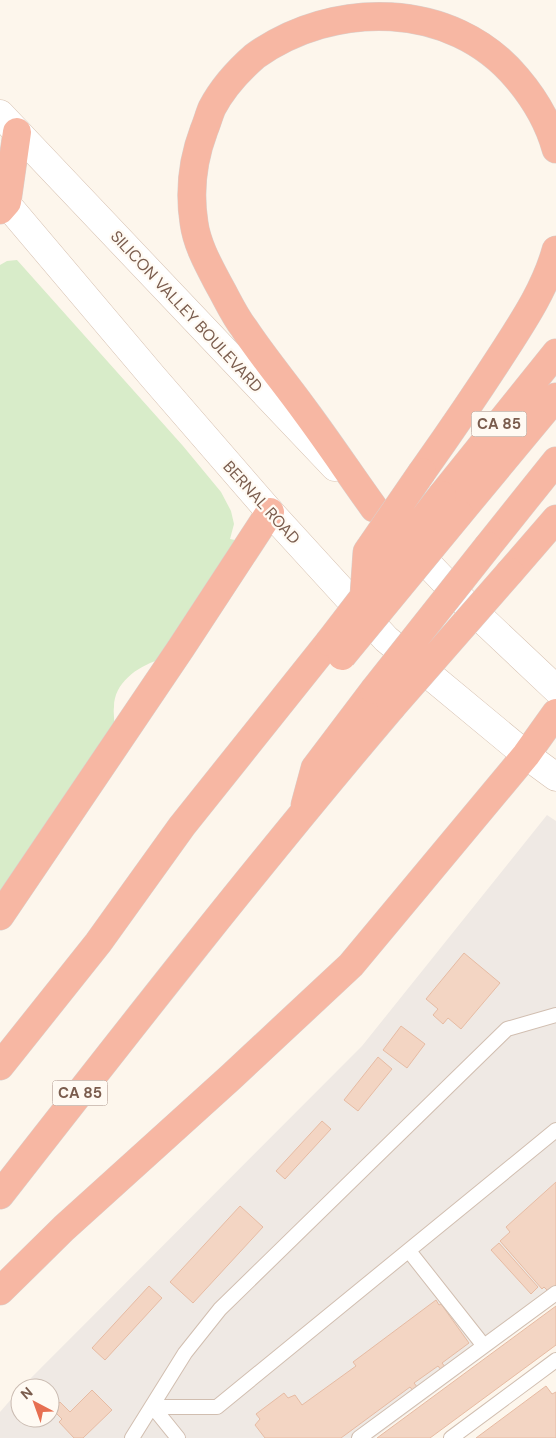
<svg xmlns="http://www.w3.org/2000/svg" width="556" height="1438" font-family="'DM Sans',sans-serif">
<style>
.industrial{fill:#efe9e4}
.green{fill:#d8ecc9}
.building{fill:#f3d5c3;stroke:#e6bba3}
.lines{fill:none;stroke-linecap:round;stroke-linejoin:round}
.lane-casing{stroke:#d1beb0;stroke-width:16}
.secondary-casing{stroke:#d6c0b0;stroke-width:29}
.highway-casing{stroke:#dad1cd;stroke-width:29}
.lane{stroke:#fff;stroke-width:14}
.secondary{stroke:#fff;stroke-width:28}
.highway{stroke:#f7b7a3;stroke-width:28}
.highway-bridge-casing{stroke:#dad1cd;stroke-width:29;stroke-linecap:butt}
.highway-bridge{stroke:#f7b7a3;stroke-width:28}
.labels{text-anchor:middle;stroke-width:4.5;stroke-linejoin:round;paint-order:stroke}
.shield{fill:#fffaf3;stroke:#a28b7f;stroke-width:1}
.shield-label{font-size:15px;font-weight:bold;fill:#7a5c4d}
.street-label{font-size:16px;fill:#7a5c4d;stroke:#fffaf3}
</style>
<rect width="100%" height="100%" fill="#fdf6ec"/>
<path class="industrial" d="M547 815 556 821V1303L374 1438H0V1412L20 1389V1418H50V1388H21L362 1046Z"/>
<path class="green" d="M17 260 183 446 221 492 231 511 234 524 230 539 235 540 158 660C137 667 114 683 114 707 113 714 115 720 114 727L0 896V265L7 261Z"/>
<path class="building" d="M464 953 500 983 461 1029 448 1018 443 1024 433 1015 438 1009 426 999Z
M401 1026 425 1044 407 1068 383 1050Z
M378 1057 392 1069 358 1111 344 1100Z
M322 1121 331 1129 285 1179 276 1171Z
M556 1182V1292L552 1295 544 1287 542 1289 500 1241 510 1232 506 1227Z
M240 1206 263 1227 193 1303 170 1282Z
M499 1243 538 1287 531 1294 491 1250Z
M149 1286 162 1298 105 1360 92 1348Z
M436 1300 439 1305 441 1304 469 1343 442 1363 446 1368 442 1371 438 1366 414 1383 418 1388 414 1392 410 1387 341 1438H265L255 1425 260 1419 256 1414 284 1393 288 1398 295 1395 302 1405 356 1366 353 1362Z
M556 1306V1345L430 1438H377Z
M546 1386 552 1394 556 1392V1438H476Z
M92 1390 112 1410 83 1438H74L59 1422 62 1419 52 1409 60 1402 70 1412Z"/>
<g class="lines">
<g class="lane-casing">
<path id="lane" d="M409 1251 484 1346
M153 1407H217L556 1130
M153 1407 178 1438
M132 1438 185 1353 220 1309 507 1029 556 1015
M359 1438 556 1293
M451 1438 556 1360"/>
</g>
<g class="secondary-casing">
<path id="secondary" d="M0 114 335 467
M0 196 153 377 270 512 386 639 526 755 556 777
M406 541 467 605 556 689"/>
</g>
<g class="highway-casing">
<path id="highway" d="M0 210 7 202 17 132
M422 472C451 431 479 390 506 348 526 317 546 286 556 250
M442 495 556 353
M374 508C351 476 329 443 306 412 286 384 263 357 244 328 234 315 227 299 219 285 209 266 197 245 194 223 189 191 193 159 204 130 207 123 209 115 212 108 222 89 239 70 255 56 333 0 452 0 517 78 534 98 549 124 556 149
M459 514 556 397
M488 546 556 461
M510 572 556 519
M305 805 315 768 374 690
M0 916 181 648 270 512
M0 1066 98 943 182 826 329 642
M0 1195C128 1031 256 867 391 708
M0 1291 64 1228 231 1077 351 965 526 755 556 713"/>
</g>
<use href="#lane" class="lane"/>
<use href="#secondary" class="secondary"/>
<use href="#highway" class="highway"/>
<g class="highway-bridge-casing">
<path id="highway-bridge" d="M364 596 367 552 422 472
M329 642 442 495
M342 656 459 514
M374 690 488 546
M391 708 510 572"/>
</g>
<use href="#highway-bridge" class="highway-bridge"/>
</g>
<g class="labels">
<g class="shield">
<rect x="471.5" y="411.5" width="55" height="25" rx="4"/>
<rect x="52.5" y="1080.5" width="55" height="25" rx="4"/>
</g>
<g class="shield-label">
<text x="499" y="429">CA 85</text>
<text x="80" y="1098">CA 85</text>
</g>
<g class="street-label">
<text transform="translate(187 311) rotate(47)" y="6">SILICON VALLEY BOULEVARD</text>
<text transform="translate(262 502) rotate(48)" y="6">BERNAL ROAD</text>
</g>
</g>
<g transform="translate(35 1403) rotate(319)"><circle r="24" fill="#fffaf3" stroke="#cabbb1"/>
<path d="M0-4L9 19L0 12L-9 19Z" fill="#e76f51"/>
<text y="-8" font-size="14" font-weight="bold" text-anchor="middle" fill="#7a5c4d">N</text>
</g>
</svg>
